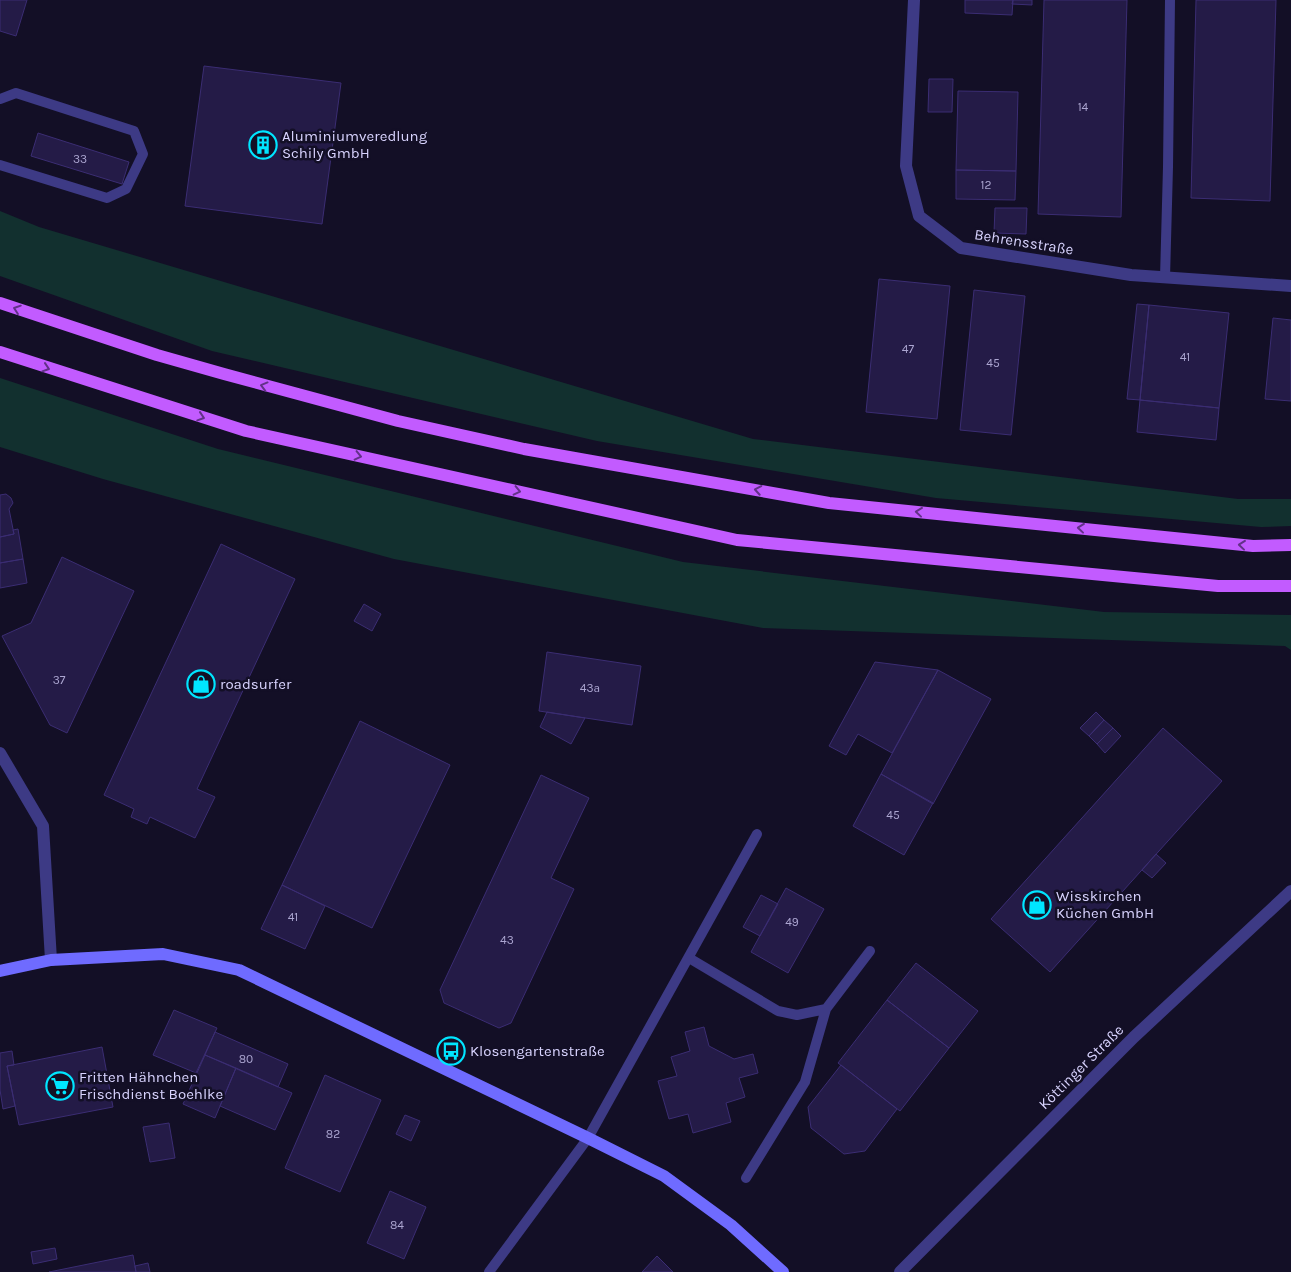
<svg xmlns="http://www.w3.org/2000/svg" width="1291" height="1272" font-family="Karla,sans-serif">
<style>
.green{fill:#12302f}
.building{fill:#241b47;stroke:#3b2d73}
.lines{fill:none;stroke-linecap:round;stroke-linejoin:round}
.service{stroke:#3d3a85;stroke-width:10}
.minor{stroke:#3d3a85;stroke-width:12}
.tertiary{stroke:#3d3a85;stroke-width:12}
.secondary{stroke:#6f6bff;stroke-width:12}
.primary{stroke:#c25bff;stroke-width:12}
.oneway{stroke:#623188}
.labels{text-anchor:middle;stroke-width:5;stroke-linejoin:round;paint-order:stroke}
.number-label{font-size:12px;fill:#aca6d1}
.poi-label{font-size:15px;fill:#d9d4ff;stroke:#130f26;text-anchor:start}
.street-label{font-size:15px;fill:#d9d4ff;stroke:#130f26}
</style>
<rect width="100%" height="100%" fill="#130f26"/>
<path class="green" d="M0 211 39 227 753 439 1238 499H1291V526L1261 527 936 498 597 441 212 351 0 276Z
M0 378 218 449 683 562 1104 612 1291 615V650L1285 646 763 628 394 559 103 479 0 447Z"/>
<path class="building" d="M0 0H27L16 36 0 31Z
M965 0H1013L1012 15 965 13Z
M1013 0H1032V5L1012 4Z
M1044 0H1127L1121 217 1038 214Z
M1196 0H1276L1270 201 1191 198Z
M204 66 341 83 322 224 185 206Z
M929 79H953L952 112H928Z
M958 91 1018 92 1016 171 956 170Z
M38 133 129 162 122 184 31 156Z
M956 170 1016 171 1015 200 956 199Z
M995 208H1027L1026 234 994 233Z
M879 279 950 286 937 419 866 412Z
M974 290 1025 296 1011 435 960 430Z
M1137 304 1149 305 1140 400 1127 399Z
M1149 305 1229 313 1219 408 1140 400Z
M1273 318 1291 320V401L1265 399Z
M1140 400 1219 408 1216 440 1137 432Z
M6 494 11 498 13 503 9 509 14 534 0 537V495Z
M18 529 23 559 0 563V537L14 534 13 530Z
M221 544 295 579 197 789 215 797 195 838 150 817 147 824 131 817 134 809 104 795Z
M62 557 134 591 67 733 50 725 2 636 31 623Z
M23 559 27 583 0 588V563Z
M364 604 381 614 372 631 354 621Z
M547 652 641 666 632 725 539 711Z
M875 662 938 670 892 753 858 734 846 755 829 746Z
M938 670 991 699 933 804 881 774Z
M547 712 585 718 571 744 540 727Z
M1096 712 1104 720 1089 736 1080 728Z
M1104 720 1113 728 1097 744 1089 736Z
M360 721 450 765 372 928 282 885Z
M1113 728 1121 736 1105 753 1097 744Z
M1163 728 1222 781 1050 972 991 919Z
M881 774 933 803 904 855 853 826Z
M541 775 589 798 551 878 574 889 511 1023 499 1028 444 1003 440 990Z
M1156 854 1166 863 1152 878 1142 870Z
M282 885 325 906 305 949 261 929Z
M786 888 824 909 788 973 751 952Z
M761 895 778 904 760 936 743 927Z
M916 963 978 1011 949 1048 887 1000Z
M887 1000 949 1048 900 1111 838 1063Z
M174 1010 217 1028 196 1073 153 1055Z
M704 1027 709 1046 734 1059 753 1054 758 1073 739 1078 745 1097 726 1103 731 1122 693 1133 688 1114 669 1119 658 1081 677 1076 671 1057 690 1051 685 1032Z
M215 1032 288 1064 278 1087 205 1055Z
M102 1047 113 1107 19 1125 7 1066Z
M12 1051 14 1065 7 1066 15 1106 3 1109 0 1090V1053Z
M205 1055 236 1068 215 1118 183 1104Z
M841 1065 897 1109 865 1151 844 1154 811 1128 808 1107Z
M236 1068 292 1093 275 1130 220 1106Z
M325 1075 381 1100 340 1192 285 1168Z
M405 1115 420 1121 411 1141 396 1134Z
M169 1123 175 1158 150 1162 143 1127Z
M390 1191 426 1207 404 1259 367 1243Z
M55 1248 57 1259 33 1264 31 1252Z
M133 1255 136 1272H49Z
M657 1256 673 1272H642Z
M148 1263 150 1272H136L135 1266Z"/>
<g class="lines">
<path class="service" d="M0 99 16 93 134 131 143 154 126 189 107 198 0 165
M1165 278 1168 167 1170 0
M689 958 778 1011 797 1015 826 1009 870 951
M746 1178 805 1082 826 1009
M489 1272 588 1138 757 834"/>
<path class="minor" d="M914 0 906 166 919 216 961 248 1131 275 1291 286
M0 753 43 826 51 960"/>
<path class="tertiary" d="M900 1272 1134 1037 1291 891"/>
<path class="secondary" d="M0 971 51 960 163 954 239 970 588 1138 664 1176 731 1225 783 1272"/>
<path class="primary" d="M0 303 157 355 224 374 398 421 524 449 829 503 1253 546 1291 545
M0 352 246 431 737 540 1218 586H1291"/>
</g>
<defs><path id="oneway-chevron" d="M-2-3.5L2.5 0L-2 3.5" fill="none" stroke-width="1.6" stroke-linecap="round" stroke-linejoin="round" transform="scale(1.25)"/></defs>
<g class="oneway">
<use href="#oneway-chevron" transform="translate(17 309) rotate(-161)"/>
<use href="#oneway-chevron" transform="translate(46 368) rotate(18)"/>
<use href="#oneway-chevron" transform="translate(264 386) rotate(-165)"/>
<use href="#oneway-chevron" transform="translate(201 417) rotate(18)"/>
<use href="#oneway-chevron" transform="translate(358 456) rotate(13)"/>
<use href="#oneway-chevron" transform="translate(758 490) rotate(-170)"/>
<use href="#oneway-chevron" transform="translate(517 491) rotate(13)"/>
<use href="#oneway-chevron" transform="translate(919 512) rotate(-174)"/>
<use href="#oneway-chevron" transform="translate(1081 528) rotate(-174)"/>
<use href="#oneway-chevron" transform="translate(1242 545) rotate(-174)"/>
</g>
<defs>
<g id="building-ring" transform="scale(1.4375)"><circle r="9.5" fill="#130f26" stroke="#00e5ff" stroke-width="1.5"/><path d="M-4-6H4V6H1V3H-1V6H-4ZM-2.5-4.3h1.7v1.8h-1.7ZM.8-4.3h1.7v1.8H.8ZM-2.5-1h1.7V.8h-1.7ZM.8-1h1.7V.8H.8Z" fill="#00e5ff"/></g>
<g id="shop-ring" transform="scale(1.4375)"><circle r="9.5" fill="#130f26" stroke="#00e5ff" stroke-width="1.5"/><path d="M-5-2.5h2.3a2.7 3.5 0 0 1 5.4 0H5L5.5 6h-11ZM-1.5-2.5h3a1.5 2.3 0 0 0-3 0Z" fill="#00e5ff"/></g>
<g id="bus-ring" transform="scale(1.4375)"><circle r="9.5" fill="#130f26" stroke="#00e5ff" stroke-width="1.5"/><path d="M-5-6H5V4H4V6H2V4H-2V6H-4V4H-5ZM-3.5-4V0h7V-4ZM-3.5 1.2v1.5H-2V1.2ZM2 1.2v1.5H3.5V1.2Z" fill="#00e5ff"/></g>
<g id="supermarket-ring" transform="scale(1.4375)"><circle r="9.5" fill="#130f26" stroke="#00e5ff" stroke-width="1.5"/><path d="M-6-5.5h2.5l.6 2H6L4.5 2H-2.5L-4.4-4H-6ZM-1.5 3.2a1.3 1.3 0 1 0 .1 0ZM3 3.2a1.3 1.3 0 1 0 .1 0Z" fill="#00e5ff"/></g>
</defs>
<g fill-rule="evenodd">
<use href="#building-ring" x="263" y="145"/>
<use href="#shop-ring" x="201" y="684"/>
<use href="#shop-ring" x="1037" y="905"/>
<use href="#bus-ring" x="451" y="1051"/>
<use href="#supermarket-ring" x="60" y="1086"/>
</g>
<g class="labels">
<g class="number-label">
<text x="1083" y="111">14</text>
<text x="80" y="163">33</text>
<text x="986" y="189">12</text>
<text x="908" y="353">47</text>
<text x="1185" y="361">41</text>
<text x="993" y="367">45</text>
<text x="59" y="684">37</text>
<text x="590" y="692">43a</text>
<text x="893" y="819">45</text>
<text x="293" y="921">41</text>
<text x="792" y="926">49</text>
<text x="507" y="944">43</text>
<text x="246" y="1063">80</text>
<text x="333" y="1138">82</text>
<text x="397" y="1229">84</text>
</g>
<g class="poi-label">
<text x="282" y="141">Aluminiumveredlung<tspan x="282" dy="17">Schily GmbH</tspan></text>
<text x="220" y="689">roadsurfer</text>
<text x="1056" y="901">Wisskirchen<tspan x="1056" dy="17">Küchen GmbH</tspan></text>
<text x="470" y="1056">Klosengartenstraße</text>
<text x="79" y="1082">Fritten Hähnchen<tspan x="79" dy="17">Frischdienst Boehlke</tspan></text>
</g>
<g class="street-label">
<text transform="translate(1024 242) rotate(9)" y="5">Behrensstraße</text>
<text transform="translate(1081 1067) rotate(-45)" y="5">Köttinger Straße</text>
</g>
</g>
</svg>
